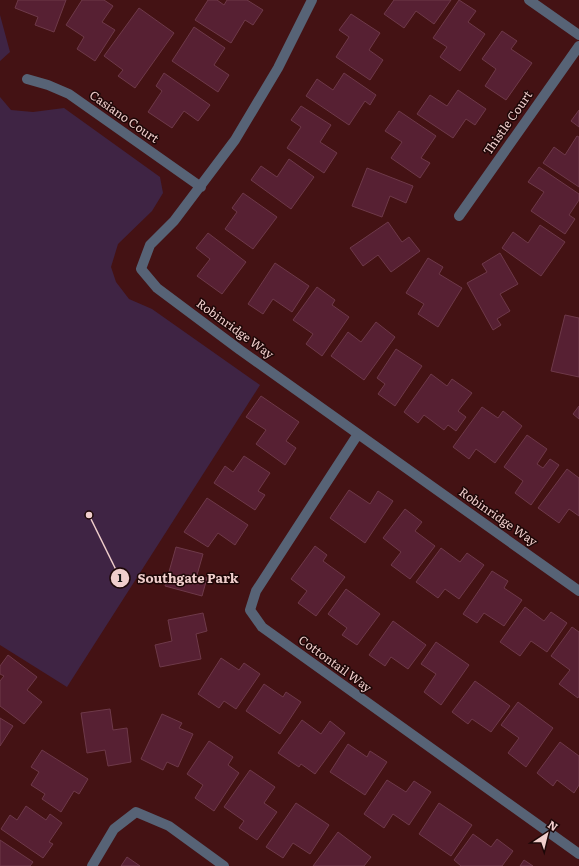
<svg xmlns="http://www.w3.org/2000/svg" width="579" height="866" font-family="Literata,serif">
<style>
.green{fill:#3f2444}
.building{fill:#572033;stroke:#6e3949}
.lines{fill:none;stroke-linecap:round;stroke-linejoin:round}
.minor{stroke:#576376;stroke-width:10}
.labels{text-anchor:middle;stroke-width:3;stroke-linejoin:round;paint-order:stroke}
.street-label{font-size:12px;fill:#f0cecc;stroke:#1d0707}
.leader{fill:none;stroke:#f0cecc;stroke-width:1.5}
.callout-dot{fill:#f0cecc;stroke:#1d0707;stroke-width:1.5}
.mark-label{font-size:12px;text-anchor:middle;font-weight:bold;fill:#111}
.callout-label{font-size:13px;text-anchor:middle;font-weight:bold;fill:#f0cecc;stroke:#1d0707;stroke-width:3;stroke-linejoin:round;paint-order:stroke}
</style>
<rect width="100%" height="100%" fill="#441214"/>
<path class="green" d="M0 15 10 52 0 61Z
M0 97 11 110 33 112 64 108 160 177 163 193 152 211 118 244 111 267 116 282 129 299 152 309 260 385 67 687 0 645Z"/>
<path class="building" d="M18 0H66L54 32 35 25 38 17 15 8Z
M82 0H104L113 6 102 22 115 30 95 61 77 49 84 37 66 25Z
M208 0H217L224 5 227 0H247L263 10 253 25 245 20 231 43 195 20Z
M394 0H451L434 24 416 11 404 28 384 14Z
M459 0 476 11 468 22 485 34 460 71 440 57 447 47 433 38Z
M139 8 174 33 135 88 118 76 123 70 104 56Z
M351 14 380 33 369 50 383 60 370 80 336 57 349 37 339 30Z
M194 27 225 48 214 65 229 75 218 92 172 61Z
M502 31 517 41 511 49 532 63 506 100 485 86 496 69 482 59Z
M164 73 210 105 198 121 184 111 172 128 148 112 162 91 156 86Z
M344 73 376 95 370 105 365 101 349 125 306 96 317 79 333 90Z
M458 90 486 109 475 125 466 119 453 138 417 114 430 95 447 106Z
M301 106 331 125 320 142 337 153 324 173 287 148 301 127 291 120Z
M579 110V127L571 121Z
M399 111 436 136 421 158 430 163 420 178 391 158 402 142 385 131Z
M577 136 579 137V187L543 163 554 147 565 155Z
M289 159 314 177 291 209 251 180 261 166 277 177Z
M539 167 579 194V200L569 215 575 219 565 234 531 211 544 192 528 182Z
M367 168 413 186 406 203 390 196 382 217 352 206Z
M243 193 277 217 253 249 225 229 237 212 232 208Z
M388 222 402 242 409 237 420 251 391 272 378 255 363 266 350 248Z
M540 225 565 242 541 276 502 248 513 232 528 243Z
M208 233 246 262 222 294 197 276 210 259 196 248Z
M500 253 518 284 500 294 510 311 497 319 501 325 493 330 467 283 487 272 482 264Z
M428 258 443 267 439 274 462 288 438 327 418 314 424 304 406 293Z
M275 263 309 286 292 312 273 299 263 314 248 304Z
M317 287 335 300 332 305 349 317 322 356 306 344 313 334 293 320Z
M565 315 579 318V377L551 371Z
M376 322 395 337 364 380 331 356 348 332 361 342Z
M396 349 422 366 395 406 378 394 385 384 377 378Z
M431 374 447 386 452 379 472 393 458 411 466 417 456 431 448 425 444 430 424 415 418 423 404 412Z
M261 396 299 422 286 441 296 448 285 465 256 444 266 430 246 417Z
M579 406V419L573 414Z
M482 407 498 418 503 411 522 426 495 463 476 449 469 459 453 447Z
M527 435 547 449 537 464 543 468 550 459 559 465 531 505 515 493 523 481 504 467Z
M244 456 270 473 258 491 265 495 255 510 214 483 225 466 233 472Z
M567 469 579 478V516L569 509 559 523 538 508Z
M349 490 370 504 378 491 393 501 365 543 330 518Z
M207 498 248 525 235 545 218 533 208 547 184 532Z
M405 509 422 522 415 531 435 546 410 579 391 565 401 552 383 538Z
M315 546 327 555 323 561 345 577 316 616 298 603 307 591 291 579Z
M176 547 203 554 197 575 207 578 202 596 165 586Z
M441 548 460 562 467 553 484 565 459 599 445 589 438 598 416 582Z
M492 571 508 581 504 588 522 600 504 626 484 613 477 623 463 614Z
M346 589 380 614 357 645 342 635 347 628 328 614Z
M525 607 544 621 551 612 567 623 547 652 531 641 520 656 500 642Z
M203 613 207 631 196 634 201 659 160 667 155 645 172 641 168 620Z
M393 621 426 645 408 669 391 657 385 666 369 655Z
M572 627 579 632V696L578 698 559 684 570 670 551 656Z
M436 642 469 665 441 705 424 692 436 674 421 664Z
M8 655 37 677 27 690 42 702 24 724 0 706V681L4 676 0 674V666Z
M221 658 239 670 244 663 260 674 236 709 224 701 219 708 198 694Z
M475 681 510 706 491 732 472 719 468 724 452 712Z
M264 684 283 697 286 692 301 702 280 734 246 711Z
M518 702 553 728 526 767 508 753 519 738 501 725Z
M110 709 113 730 127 728 131 762 108 766 105 750 87 753 81 713Z
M162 714 182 723 179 728 193 734 178 767 167 762 163 770 141 759Z
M0 718 13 726 0 746Z
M302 720 321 734 330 721 345 733 315 774 301 764 299 767 278 753Z
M209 741 233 757 228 765 239 773 214 811 195 798 203 785 187 774Z
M560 742 579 756V785L574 793 557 780 553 786 537 773Z
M348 744 367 757 370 751 387 762 365 795 330 772Z
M42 750 88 779 79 794 74 791 61 812 42 799 45 794 31 785 39 772 31 767Z
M250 770 275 787 264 803 277 812 257 840 239 828 244 821 224 807Z
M387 780 406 792 414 781 431 792 409 825 393 814 384 828 364 814Z
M296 803 329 825 310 854 293 843 283 858 266 847Z
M439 803 472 825 451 856 419 834Z
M26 806 46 820 50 814 62 823 49 842 53 844 43 858 1 829 10 815 17 820Z
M338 832 371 857 364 866H313Z
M473 834 491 847 497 839 513 851 502 866H461L454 860Z
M0 840 33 862 30 866H0Z
M127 857 140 866H121Z
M524 860 533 866H520Z"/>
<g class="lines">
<path class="minor" d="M312 0 278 68 235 140 174 221 150 245 141 269 157 288 240 350 579 591
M529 0 579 35
M27 79 48 85 69 94 201 187
M459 216 579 46
M358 434 256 591 250 610 262 627 579 854
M92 866 114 829 136 812 169 826 224 866"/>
</g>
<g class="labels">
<g class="street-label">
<text transform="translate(124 117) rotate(35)" y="4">Casiano Court</text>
<text transform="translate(508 123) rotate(-55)" y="4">Thistle Court</text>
<text transform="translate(235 329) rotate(36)" y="4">Robinridge Way</text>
<text transform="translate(498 517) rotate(35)" y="4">Robinridge Way</text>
<text transform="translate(335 664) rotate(36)" y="4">Cottontail Way</text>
</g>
</g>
<path class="leader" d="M89 515L120 578"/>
<g class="callout-dot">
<circle cx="89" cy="515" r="4"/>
<circle cx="120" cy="578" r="10"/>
</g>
<g class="mark-label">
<text x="120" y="582">1</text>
</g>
<g class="callout-label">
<text x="188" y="583">Southgate Park</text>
</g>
<g transform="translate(547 834) rotate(35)" stroke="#1d0707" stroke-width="3" paint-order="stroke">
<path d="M0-3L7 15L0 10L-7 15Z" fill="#f0cecc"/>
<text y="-6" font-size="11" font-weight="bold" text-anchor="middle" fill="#f0cecc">N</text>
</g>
</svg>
